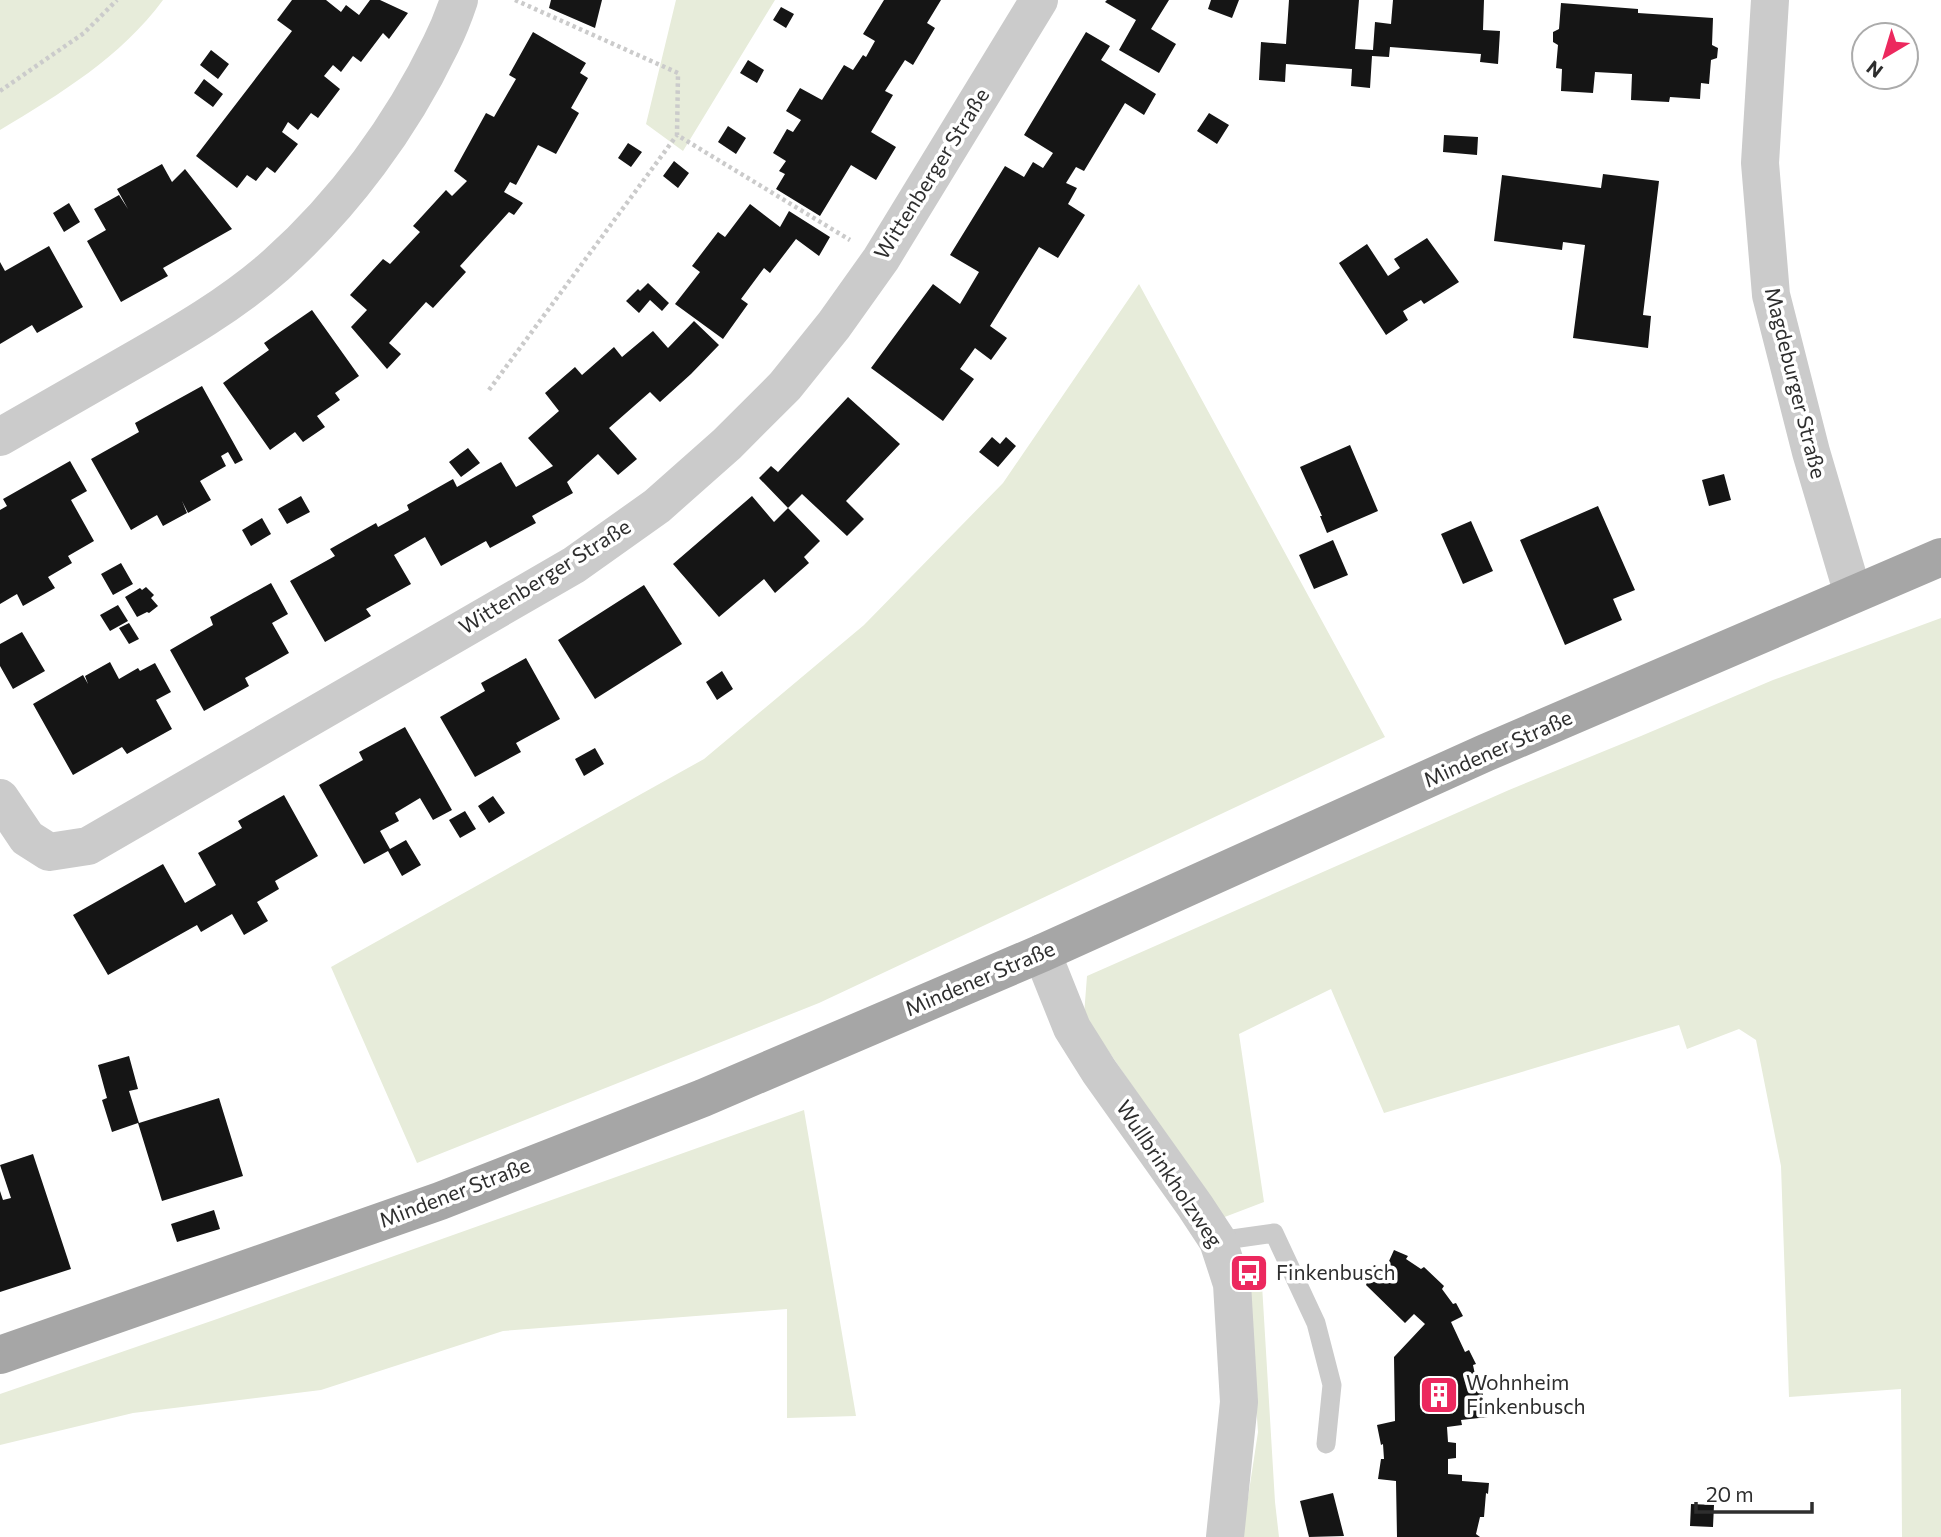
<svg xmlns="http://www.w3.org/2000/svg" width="1941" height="1537" font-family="Commissioner,sans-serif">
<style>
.green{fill:#e7ecda}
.building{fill:#151515}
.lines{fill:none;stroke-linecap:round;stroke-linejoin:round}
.path{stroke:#cbcbcb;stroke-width:4.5;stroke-dasharray:3.5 3.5;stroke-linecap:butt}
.service{stroke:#cbcbcb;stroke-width:19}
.minor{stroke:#cbcbcb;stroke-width:38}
.primary{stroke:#a6a6a6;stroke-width:38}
.labels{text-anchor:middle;stroke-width:7;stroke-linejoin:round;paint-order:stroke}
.street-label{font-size:21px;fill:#2e2e2e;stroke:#fff}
.poi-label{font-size:21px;fill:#2e2e2e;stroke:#fff;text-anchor:start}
</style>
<rect width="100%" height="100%" fill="#fff"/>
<path class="green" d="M0 0H163C121 57 60 94 0 130Z
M676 0H775L683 151 646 124Z
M1139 284 1385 737 819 1003 417 1163 331 967 704 759 864 625 1003 483Z
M1941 618V1537H1902L1901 1389 1789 1397 1781 1166 1756 1040 1739 1029 1687 1049 1679 1025 1384 1113 1331 989 1239 1034 1264 1202 1222 1218 1084 1015 1087 976 1509 790 1641 736 1773 680Z
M804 1110 856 1416 787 1418V1309L503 1331 321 1390 133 1413 0 1445V1394L217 1319Z
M1246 1260 1261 1268 1275 1502 1279 1537H1242L1258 1432Z"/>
<path class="building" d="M292 0H326L341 12 346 5 359 15 370 0H380L408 13 389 39 383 33 361 62 353 56 341 72 333 65 324 76 340 89 318 118 311 113 298 130 288 122 282 132 298 144 275 173 267 167 256 181 247 175 237 188 196 156 292 31 277 20Z
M551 0H602L595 28 549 8Z
M884 0H941L927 23 935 28 913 65 905 60 885 91 893 95 871 132 896 147 876 180 851 165 820 216 776 189 785 174 779 171 786 161 773 153 787 129 793 132 801 120 786 111 800 88 822 100 844 65 853 70 863 55 866 57 875 41 863 34Z
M1107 0H1169L1151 29 1176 44 1159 73 1119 50 1136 20 1105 2Z
M1211 0H1239L1232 18 1208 9Z
M1289 0H1359L1355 49 1373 50 1375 22 1391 24 1393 0H1484L1483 30 1500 31 1498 64 1480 62 1481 54 1390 47 1389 57 1372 56 1370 88 1351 86 1352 69 1286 64 1285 82 1259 80 1261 42 1286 44Z
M1561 3 1638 9V13L1713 18 1712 45 1718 48 1717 58 1711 60 1709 84 1701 83 1700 99 1670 97 1669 102 1631 100 1632 74 1595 72 1593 93 1561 91 1562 69 1556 68 1558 45 1553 42V32L1559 29Z
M781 7 794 14 786 28 773 20Z
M533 32 586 63 580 73 588 78 571 108 579 113 556 154 538 145 516 185 510 182 504 192 523 203 514 215 509 212 460 266 466 272 433 308 426 302 389 343 401 354 387 369 351 327 367 310 350 295 383 259 390 264 420 232 413 226 446 190 452 196 467 181 454 171 486 113 494 117 516 79 509 75Z
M1086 32 1110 46 1101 60 1156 94 1144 115 1125 103 1084 171 1076 167 1066 183 1077 188 1068 204 1085 215 1058 258 1039 247 990 326 1007 338 991 360 975 348 960 369 974 379 943 421 871 368 933 284 960 304 979 272 950 255 1005 166 1024 177 1033 162 1043 168 1053 153 1024 135Z
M211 50 229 64 218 79 200 65Z
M748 60 764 70 757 83 740 73Z
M204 79 223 94 213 107 194 93Z
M1209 113 1229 125 1217 144 1197 131Z
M728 126 746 138 736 154 718 142Z
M1444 135 1478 137 1477 155 1443 152Z
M628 143 642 152 631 167 618 158Z
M674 161 689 173 678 188 663 176Z
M162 164 172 182 185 169 232 229 163 268 168 276 121 302 87 241 106 230 94 209 119 195 128 209 117 189Z
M1603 174 1659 181 1643 315 1651 316 1648 348 1573 338 1585 245 1563 242 1562 250 1494 241 1502 175 1601 188Z
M69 203 80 222 64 232 53 213Z
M750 204 780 227 789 211 830 237 819 256 796 239 770 273 764 268 741 299 748 304 723 339 675 304 700 272 692 266 718 232 725 237Z
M1427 238 1459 282 1424 304 1421 300 1403 311 1408 320 1386 335 1339 263 1367 244 1388 276 1400 268 1394 259Z
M49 246 83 307 37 333 32 325 0 344V262L5 271Z
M648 283 669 303 662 311 650 300 639 313 626 301 638 289 640 291Z
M312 310 359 376 335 393 340 400 317 416 325 427 303 442 295 432 270 450 223 383 269 350 264 343Z
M694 321 719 345 691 374 660 402 650 392 609 428 637 459 618 475 598 454 567 482 573 493 532 516 536 523 490 548 486 541 441 566 425 537 394 555 411 584 366 609 371 616 325 642 290 581 335 556 330 549 376 523 378 527 409 510 407 505 453 479 457 487 501 462 516 487 553 466 528 438 559 411 545 393 575 367 582 375 614 347 622 357 653 331 668 348Z
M202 386 243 460 235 464 228 452 221 456 226 466 200 481 211 500 188 513 182 501 187 513 163 526 157 515 131 530 91 459 139 432 135 423Z
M848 397 900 444 846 501 864 519 847 536 802 494 788 508 759 478 771 466 778 472Z
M992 437 1000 444 1006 437 1016 446 998 467 979 452Z
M1350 445 1378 511 1327 533 1320 516H1322L1300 467Z
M468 448 480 463 461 477 449 462Z
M70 461 87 491 71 500 94 541 68 556 72 563 48 577 55 588 23 606 17 594 0 604V510L7 506 3 499Z
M1724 474 1731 500 1709 506 1702 480Z
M301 496 310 512 287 524 278 509Z
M752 496 774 522 788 508 820 541 804 557 809 563 775 593 764 579 719 617 673 564Z
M1598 506 1635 590 1613 599 1622 620 1565 645 1520 540Z
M262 518 271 534 251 546 242 530Z
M1471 521 1493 571 1463 584 1441 534Z
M1333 540 1348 575 1314 589 1299 555Z
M121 563 133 584 113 595 101 574Z
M271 583 288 614 272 623 289 653 245 678 249 686 204 711 170 650 213 625 210 617Z
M644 585 682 644 595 699 558 640Z
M146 587 154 595 151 598 158 606 149 613 147 612 137 617 125 597 140 588 142 590Z
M118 605 128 621 110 631 100 615Z
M129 623 139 639 129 644 119 628Z
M22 632 45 671 13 689 0 666V644Z
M526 658 560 719 516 743 521 752 475 777 440 717 485 691 481 683Z
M110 662 119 679 138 668 140 671 155 663 171 692 156 700 172 729 127 754 122 747 73 775 33 704 83 675 88 684 85 676Z
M722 671 733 689 717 700 706 682Z
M405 727 452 810 433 820 420 798 395 813 399 821 380 831 390 849 406 840 421 865 402 876 388 851 364 864 319 785 363 760 359 752Z
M595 748 604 764 584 776 575 759Z
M284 795 318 856 275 881 279 889 257 902 268 921 244 935 232 914 201 932 197 925 108 975 73 915 163 864 185 903 216 885 198 853 242 828 238 821Z
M493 796 505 813 489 823 478 806Z
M465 811 476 829 460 838 449 820Z
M129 1056 138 1089 129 1091 139 1123 219 1098 243 1176 162 1201 138 1123 112 1132 102 1100 107 1098 98 1065Z
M33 1154 71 1269 0 1292V1191L3 1200 11 1198 0 1165Z
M214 1210 220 1229 177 1242 171 1224Z
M1394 1250 1408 1256 1406 1259 1421 1269 1424 1267 1444 1286 1442 1289 1453 1304 1456 1303 1463 1316 1451 1322 1465 1352 1469 1350 1476 1364 1473 1365 1477 1384 1482 1383 1484 1407 1487 1406 1488 1417 1461 1420 1462 1425 1447 1427 1448 1442 1456 1443V1458L1448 1459V1474L1462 1475V1481L1489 1483 1488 1494 1486 1493 1484 1517H1480L1476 1534 1480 1537H1397L1396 1481 1378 1479 1381 1459H1384L1383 1444 1381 1445 1377 1425 1395 1421 1394 1357 1425 1324 1414 1314 1405 1323 1366 1285 1374 1265 1385 1270Z
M1333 1493 1344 1536 1309 1537 1300 1501Z
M1691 1504 1714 1505 1713 1527 1690 1526Z"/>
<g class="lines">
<path class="path" d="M515 0 678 73 677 135 850 240
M0 91 84 33 117 0
M489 390 677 135"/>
<path class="service" d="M1218 1241 1274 1233 1316 1323 1332 1385 1326 1444"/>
<path class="minor" d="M1770 0 1760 163 1771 295 1811 452 1853 594
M0 437C43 412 86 388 129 363 180 334 232 304 276 265 344 204 401 127 441 44 448 30 454 15 459 0
M0 798 27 838 49 852 88 846 574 565 657 506 727 444 785 386 834 325 881 259 1039 0
M1042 953 1072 1028 1099 1071 1195 1206 1218 1241 1232 1284 1239 1402 1225 1537"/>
<path class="primary" d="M0 1355 440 1201 703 1098 1042 953 1485 753 1941 557"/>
</g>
<defs>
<g id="bus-square" transform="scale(2.0125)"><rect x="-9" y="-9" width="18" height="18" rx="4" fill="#ec285e" stroke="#fff"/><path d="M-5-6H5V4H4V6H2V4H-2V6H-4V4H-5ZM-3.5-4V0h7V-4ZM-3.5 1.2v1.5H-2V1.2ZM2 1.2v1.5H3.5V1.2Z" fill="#fff"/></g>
<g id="building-square" transform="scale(2.0125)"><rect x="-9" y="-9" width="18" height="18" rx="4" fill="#ec285e" stroke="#fff"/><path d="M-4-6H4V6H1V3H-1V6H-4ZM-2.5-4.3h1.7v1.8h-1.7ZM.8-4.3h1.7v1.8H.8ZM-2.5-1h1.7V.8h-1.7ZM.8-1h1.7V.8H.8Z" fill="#fff"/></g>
</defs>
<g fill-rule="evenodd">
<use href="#bus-square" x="1249" y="1273"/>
<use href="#building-square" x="1439" y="1395"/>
</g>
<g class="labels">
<g class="street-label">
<text transform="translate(932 174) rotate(-58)" y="7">Wittenberger Straße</text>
<text transform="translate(1795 383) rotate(76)" y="7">Magdeburger Straße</text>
<text transform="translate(545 577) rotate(-32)" y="7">Wittenberger Straße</text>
<text transform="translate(1498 749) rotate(-24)" y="7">Mindener Straße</text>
<text transform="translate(980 979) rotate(-23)" y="7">Mindener Straße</text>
<text transform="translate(1169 1174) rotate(56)" y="7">Wullbrinkholzweg</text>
<text transform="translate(455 1193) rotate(-21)" y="7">Mindener Straße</text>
</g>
<g class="poi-label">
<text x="1276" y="1280">Finkenbusch</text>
<text x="1466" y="1390">Wohnheim<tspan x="1466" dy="24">Finkenbusch</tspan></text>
</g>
</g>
<g transform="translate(1885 56) rotate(218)"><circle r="33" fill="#ffffff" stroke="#ababab" stroke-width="2"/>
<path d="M0-5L12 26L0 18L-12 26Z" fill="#ec285e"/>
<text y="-10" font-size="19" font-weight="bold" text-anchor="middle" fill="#2e2e2e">N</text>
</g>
<path d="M1696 1502v10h116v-10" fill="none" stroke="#2e2e2e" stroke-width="3.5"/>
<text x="1706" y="1502" font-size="21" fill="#2e2e2e" stroke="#ffffff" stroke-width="5" paint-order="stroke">20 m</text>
</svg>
